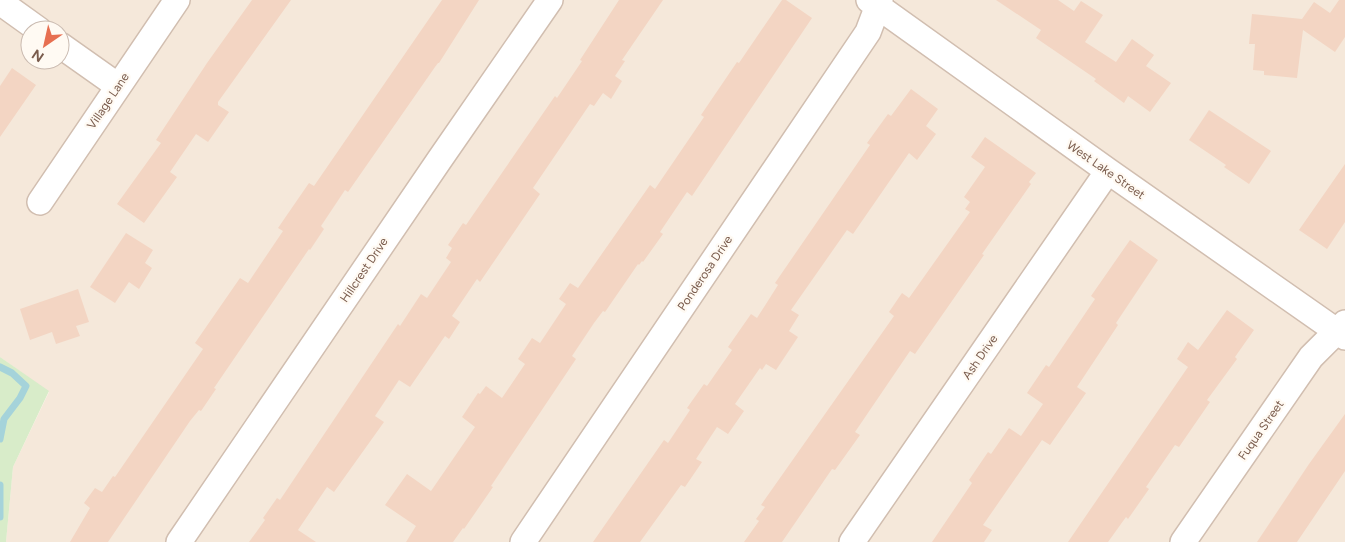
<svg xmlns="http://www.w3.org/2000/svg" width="1345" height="542" font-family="Figtree,sans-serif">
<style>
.residential{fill:#f5e8da;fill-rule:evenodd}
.green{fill:#d8ecc9}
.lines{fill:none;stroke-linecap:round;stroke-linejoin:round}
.stream{stroke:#a5d3da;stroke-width:7}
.building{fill:#f3d5c3}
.minor-casing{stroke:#d1beb0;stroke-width:28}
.minor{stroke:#fff;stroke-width:25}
.labels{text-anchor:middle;stroke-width:4.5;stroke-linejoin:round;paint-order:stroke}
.street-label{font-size:12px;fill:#7a5c4d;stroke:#fffaf3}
</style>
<rect width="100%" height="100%" fill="#fdf6ec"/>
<path class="residential" d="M0 0H1345V542H6L13 467 49 392 0 357ZM30 30H60V60H30Z"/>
<path class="green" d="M0 357 49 391 13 467 6 542H0Z"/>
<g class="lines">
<path class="stream" d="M0 367 12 373 26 386 20 398 4 419 0 439
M0 485V517"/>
</g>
<path class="building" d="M252 0H291L218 102V105L229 112 208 142 196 134 170 172 177 177 144 223 117 204 161 143 156 140 207 63Z
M442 0H479L439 63H438L435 67 348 192 345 190 321 226 324 229 310 250 309 249 214 388 216 389 201 411 199 410 190 421 108 542H70L90 508 84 503 95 488 102 492 113 476 115 477 203 349 195 343 240 278 248 283 283 231 278 228 309 183 314 186Z
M619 0H663L622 60 625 61 615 76 622 81 611 99 603 93 594 106 590 104 533 188 540 194 480 282 477 279 452 316 460 322 449 339 445 336 410 387 399 380 375 416 384 422 334 492 327 487 298 530 316 542H249L265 520 263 518 277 498 280 500 398 324 400 326 421 294 427 298 451 262 446 258 452 248 448 245 463 223 466 225 555 96 557 98 582 61 580 60Z
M782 0H786L812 18 692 196 687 192 660 232 663 234 643 262 642 261 639 265 638 264 605 312 603 311 594 323 572 356 576 359 491 486 493 487 464 529 463 528 453 542H406L416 526 385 505 407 474 431 491 475 427 462 417 478 393 480 394 486 386 502 398 525 364 518 359 532 338 540 343 566 304 559 299 570 283 578 288 650 185 655 189 704 117 701 115 737 62 739 63Z
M996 0H1058L1074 11 1081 1 1103 15 1085 42 1116 62 1132 39 1154 55 1146 66 1171 83 1150 112 1128 96 1124 103 1094 81 1096 79 1036 38 1041 30Z
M1339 0H1345V37L1335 52 1303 30 1297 78 1264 75V71L1253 70 1255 44H1249L1252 14 1302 19 1314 2 1330 13Z
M12 68 36 85 0 137V86Z
M911 89 938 109 926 126 936 134 917 160 909 153 853 234 847 230 791 310 799 315 789 331 798 337 776 370 766 364 762 370 760 368 735 404 744 411 728 434 717 427 696 459 702 462 685 487 681 485 640 542H593L664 440 668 443 690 410 687 408 704 384 707 386 732 350 728 347 751 314 757 318 778 285 775 283 870 145 867 143 888 114 891 116Z
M1209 110 1271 151 1249 184 1224 167 1226 165 1189 140Z
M985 137 1036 173 1029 182 1031 184 982 254 984 255 915 354 910 351 855 432 860 435 835 470 832 469 782 542H744L759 521 756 519 765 507 761 505 894 316 889 312 902 293 909 298 970 212 965 209 970 202 964 197 985 167 971 157Z
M1345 164V222L1327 249 1299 230Z
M126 233 153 250 145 263 152 268 139 289 129 282 115 303 90 287Z
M1130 240 1158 260 1116 323 1118 325 1077 387 1086 393 1050 445 1042 440 983 525 992 530 984 542H932L972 483 969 480 988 452 991 454 1009 428 1021 436 1043 404 1027 393 1046 365 1049 367 1095 299 1091 296Z
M78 289 89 322 76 326 80 336 56 344 52 332 30 340 20 309Z
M1227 310 1254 330 1235 357 1237 359 1207 400 1210 402 1179 447 1175 445 1146 487 1149 489 1128 519 1126 517 1108 542H1068L1188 367 1177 359 1188 342 1198 350Z
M1345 414V471L1297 542H1257L1309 464Z"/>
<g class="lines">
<g class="minor-casing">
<path id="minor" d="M869 0 1108 171 1345 337
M0 2 39 30
M60 45 118 86
M40 202 177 0
M179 542 440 159 550 0
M523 542 868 32 880 0
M852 542 1108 171
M1183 542 1311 357 1345 323"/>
</g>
<use href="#minor" class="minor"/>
</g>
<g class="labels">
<g class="street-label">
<text transform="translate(108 101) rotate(-56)" y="4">Village Lane</text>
<text transform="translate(1106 170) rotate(35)" y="4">West Lake Street</text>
<text transform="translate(364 270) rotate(-56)" y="4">Hillcrest Drive</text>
<text transform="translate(705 273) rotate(-56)" y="4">Ponderosa Drive</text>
<text transform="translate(980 357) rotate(-55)" y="4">Ash Drive</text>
<text transform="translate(1261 430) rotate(-55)" y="4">Fuqua Street</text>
</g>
</g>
<g transform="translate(45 45) rotate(214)"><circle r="24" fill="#fffaf3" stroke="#cabbb1"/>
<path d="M0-4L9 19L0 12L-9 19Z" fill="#e76f51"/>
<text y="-8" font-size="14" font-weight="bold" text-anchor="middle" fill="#7a5c4d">N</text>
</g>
</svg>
